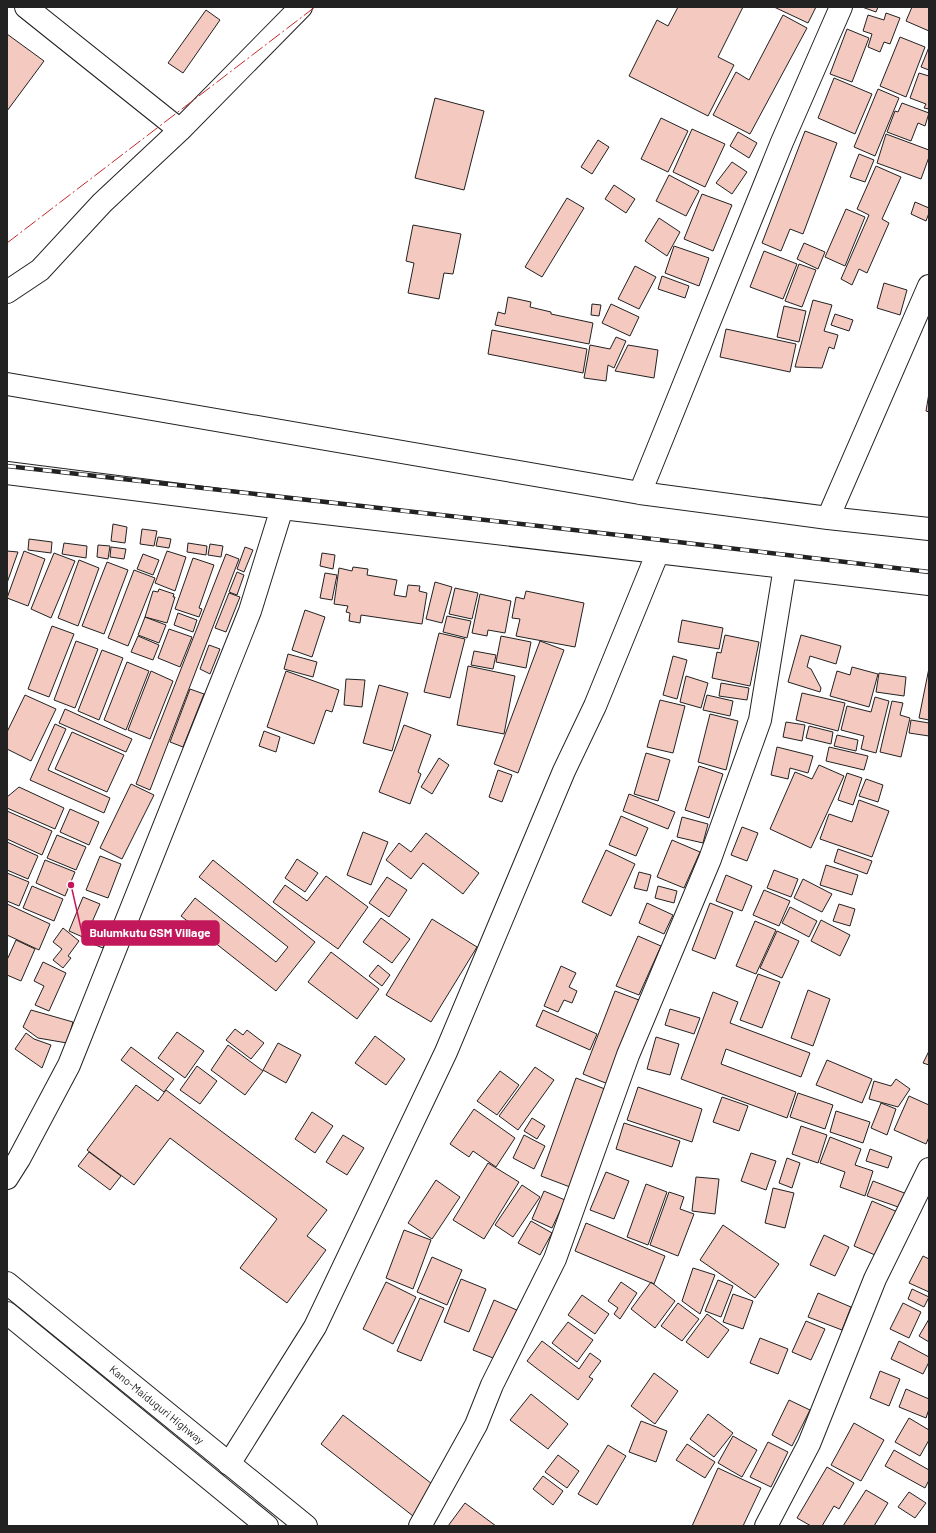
<svg xmlns="http://www.w3.org/2000/svg" width="936" height="1533" font-family="Barlow,sans-serif">
<style>
.building{fill:#f3c9c0;stroke:#222}
.lines{fill:none;stroke-linecap:round;stroke-linejoin:round}
.street-casing{stroke:#222;stroke-width:24}
.highway-casing{stroke:#222;stroke-width:24}
.street{stroke:#fff;stroke-width:22}
.highway{stroke:#fff;stroke-width:22}
.rail-casing{stroke:#222;stroke-width:4.5}
.rail{stroke:#fff;stroke-width:3;stroke-dasharray:9;stroke-linecap:butt}
.power{stroke:#c62828;stroke-width:1;stroke-dasharray:14 3 2 3;stroke-linecap:butt}
.labels{text-anchor:middle;stroke-width:3;stroke-linejoin:round;paint-order:stroke}
.street-label{font-size:11px;fill:#222;stroke:#fff}
.leader{fill:none;stroke:#c2185b;stroke-width:1.5}
.callout-dot{fill:#c2185b;stroke:#fff;stroke-width:1.5}
.callout{fill:#c2185b;stroke:#c2185b;stroke-width:1.5}
.callout-label{font-size:12px;text-anchor:middle;font-weight:bold;fill:#fff}
</style>
<rect width="100%" height="100%" fill="#fff"/>
<path class="building" d="M678 7H743L718 57 734 65 708 116 629 76 657 20 668 26Z
M774 7H816L808 23Z
M862 7H878L876 12Z
M912 7H929V31L906 21Z
M206 10 220 20 183 73 168 63Z
M886 13 900 18 890 44 884 42 880 52 868 47 872 34 863 31 868 15 884 20Z
M783 15 807 28 750 134 713 115 736 72 749 80Z
M847 29 869 38 852 82 830 74Z
M7 34 44 61 7 111Z
M900 37 925 47 906 97 880 86Z
M929 47V70L921 67Z
M919 73 929 76V109L924 108 926 104 910 98Z
M834 78 872 94 855 134 818 118Z
M878 89 899 98 875 156 854 147Z
M435 98 484 111 464 190 415 178Z
M902 103 929 113 925 126 918 123 911 141 887 132 895 111 898 112Z
M661 118 688 131 668 172 641 159Z
M692 129 725 144 705 187 673 172Z
M805 131 837 143 803 234 790 229 781 251 762 243Z
M738 132 757 143 749 158 730 146Z
M886 134 929 150V157L921 179 877 163Z
M598 140 609 147 592 174 581 167Z
M859 154 874 160 865 182 850 177Z
M732 162 747 172 732 194 716 183Z
M876 166 901 177 882 219 889 223 867 273 859 269 852 285 841 279 869 215 857 209Z
M669 175 699 191 686 216 656 201Z
M614 185 635 199 626 213 605 199Z
M702 194 732 205 713 251 684 239Z
M567 198 584 208 542 277 525 267Z
M915 202 929 208V213L926 221 911 214Z
M846 209 865 217 845 266 825 257Z
M659 218 680 232 667 256 645 241Z
M413 225 461 234 453 274 444 273 439 299 408 293 414 263 406 261Z
M804 243 825 252 818 269 797 259Z
M674 246 709 258 699 286 665 273Z
M764 251 797 264 783 299 750 287Z
M799 264 816 270 802 307 785 301Z
M635 266 656 277 639 309 618 299Z
M662 276 689 286 685 298 658 289Z
M884 283 907 290 900 315 877 308Z
M508 297 531 302 530 307 551 312V314L593 323 589 344 495 325 498 312 505 314Z
M813 300 832 305 824 331 838 335 834 349 829 347 822 368 795 367Z
M592 304 601 305 599 316 591 315Z
M611 304 639 317 630 336 602 323Z
M784 306 806 311 799 342 777 337Z
M835 314 853 320 849 331 831 325Z
M726 329 796 344 790 372 720 357Z
M492 330 587 349 583 373 488 354Z
M616 337 626 341 614 368 608 365 606 381 584 378 590 345 610 349Z
M628 345 658 350 654 378 615 371Z
M929 393V412L926 411Z
M113 524 127 527 125 543 111 541Z
M142 529 157 531 154 546 140 544Z
M158 537 171 539 169 548 156 546Z
M29 539 52 542 51 553 28 550Z
M64 543 87 546 86 558 62 554Z
M188 543 207 546 206 555 187 552Z
M210 544 223 546 221 557 208 555Z
M98 545 110 546 108 559 97 557Z
M111 547 126 549 124 559 110 557Z
M245 547 253 550 244 572 237 569Z
M7 551 18 552 7 583Z
M24 551 45 559 28 606 7 598Z
M167 551 186 557 175 591 155 583Z
M54 553 75 561 51 618 31 609Z
M322 553 335 555 333 569 320 566Z
M143 554 159 560 153 575 137 569Z
M226 554 239 559 150 790 136 784Z
M193 558 214 565 199 608 202 609 199 617 175 609Z
M79 560 99 568 78 626 58 618Z
M107 562 128 570 104 634 82 626Z
M353 567 368 569 367 575 397 580 394 595 406 597 408 585 420 586 419 591 427 593 422 624 361 615 360 623 349 621 350 613 346 612 348 606 334 604 339 568 352 571Z
M134 570 155 578 128 646 108 638Z
M237 572 244 575 237 595 229 592Z
M325 573 337 575 332 600 320 598Z
M435 582 452 587 442 623 426 619Z
M455 588 478 593 472 619 449 614Z
M159 589 174 594 173 597H175L167 623 145 617 153 591 158 592Z
M526 591 584 603 575 647 516 636 520 619 512 618 516 597 524 599Z
M229 593 240 597 226 632 215 628Z
M480 594 511 601 505 633 488 630 487 636 472 633Z
M305 610 325 617 312 657 292 650Z
M178 613 197 620 193 632 174 625Z
M447 616 471 621 467 638 443 632Z
M145 617 166 625 159 643 138 635Z
M682 620 723 628 719 649 678 642Z
M52 626 74 634 49 697 28 689Z
M169 629 192 637 180 667 158 658Z
M439 633 465 639 450 698 424 692Z
M725 635 759 642 750 686 712 678 717 652 721 653Z
M801 635 841 646 836 664 810 656 807 667 811 669 821 688 820 692 788 682Z
M138 636 159 645 153 660 131 652Z
M501 636 531 642 526 668 496 662Z
M76 641 98 649 75 708 54 700Z
M540 641 564 650 518 773 494 764Z
M209 645 220 649 210 674 200 669Z
M102 650 123 658 99 720 78 711Z
M474 651 496 655 493 669 471 665Z
M288 654 317 662 313 677 284 669Z
M673 656 687 660 677 699 663 695Z
M127 662 149 671 126 730 104 720Z
M468 666 515 676 504 734 457 725Z
M852 667 878 674 869 707 830 696 837 671 850 675Z
M929 668V720L919 718Z
M151 671 173 681 150 739 128 730Z
M286 671 339 690 332 712 326 710 314 744 267 727Z
M879 673 906 677 904 696 876 692Z
M686 676 708 683 701 708 680 702Z
M346 679 365 680 362 707 344 705Z
M721 683 749 688 747 700 719 696Z
M379 685 408 693 392 751 363 743Z
M190 689 204 694 183 747 170 742Z
M802 693 845 703 838 731 796 720Z
M25 695 56 709 31 761 7 749V732Z
M707 695 733 701 730 716 703 710Z
M875 697 889 701 876 753 861 749 864 736 841 730 847 706 871 712Z
M660 700 685 706 673 753 647 747Z
M892 701 903 703 900 715 910 718 901 757 880 752Z
M65 709 132 739 126 752 59 723Z
M710 714 738 721 726 770 698 762Z
M911 720 929 723V736L909 733Z
M786 722 805 725 802 741 783 737Z
M55 724 66 729 48 770 110 798 104 813 30 780Z
M404 725 431 735 418 772 421 774 410 804 379 792Z
M809 726 833 732 831 744 806 738Z
M264 731 280 737 276 752 259 746Z
M72 732 124 755 107 792 55 769Z
M837 735 858 740 856 751 834 746Z
M777 747 813 756 808 773 790 768 788 779 771 775Z
M829 747 868 756 864 770 826 761Z
M646 753 670 760 658 801 634 794Z
M439 758 449 765 432 794 421 787Z
M819 765 844 776 811 848 770 829 795 772 812 779Z
M699 766 723 774 709 818 685 810Z
M498 770 512 775 502 802 489 797Z
M847 773 862 778 853 805 838 800Z
M866 779 883 785 878 802 859 796Z
M131 784 154 795 122 859 100 848Z
M19 787 64 808 55 829 7 808V797Z
M629 794 675 812 668 829 623 811Z
M859 800 889 811 872 857 820 839 829 814 852 822Z
M70 809 99 822 89 845 60 832Z
M7 811 52 831 42 855 7 839Z
M621 816 648 828 636 856 609 845Z
M682 817 708 824 703 843 677 837Z
M742 827 758 833 747 861 731 855Z
M363 832 388 842 371 885 347 875Z
M426 833 479 873 463 894 423 863 411 879 386 860 399 843 411 852Z
M57 835 86 847 76 870 47 858Z
M672 840 700 852 684 888 657 877Z
M7 842 38 856 28 879 7 870Z
M838 849 872 861 867 874 834 862Z
M606 850 635 864 611 916 582 902Z
M100 856 121 864 108 898 86 890Z
M297 859 318 873 305 892 285 878Z
M45 860 75 872 65 896 36 883Z
M213 860 315 942 276 991 181 916 195 898 276 962 288 947 199 877Z
M826 865 858 875 852 895 820 885Z
M774 870 798 879 791 897 767 888Z
M639 872 651 875 647 891 634 888Z
M7 873 29 882 19 906 7 901Z
M726 875 752 886 742 911 716 901Z
M326 876 368 907 338 949 273 902 285 885 307 901Z
M387 877 407 890 389 917 369 903Z
M803 879 832 894 822 912 794 898Z
M32 886 63 899 54 921 23 908Z
M658 886 677 891 674 903 655 898Z
M764 890 790 901 779 926 753 915Z
M83 897 100 904 85 938 69 931Z
M647 903 673 915 664 934 639 923Z
M710 903 733 912 715 959 692 950Z
M7 904 50 924 39 950 7 935Z
M839 904 855 909 850 926 833 921Z
M790 907 817 921 809 937 782 923Z
M381 918 410 939 392 963 363 942Z
M432 919 477 947 431 1022 386 995Z
M821 920 850 935 840 956 811 941Z
M755 921 776 930 756 974 736 966Z
M97 926 110 932 103 948 90 943Z
M63 928 79 941 68 956 71 958 63 968 53 960 62 949 53 942Z
M777 931 799 941 782 978 760 968Z
M638 936 661 946 639 995 616 986Z
M16 940 35 949 21 981 7 975V960Z
M331 952 379 989 357 1019 308 982Z
M43 962 66 973 49 1011 35 1005 44 986 34 981Z
M378 965 390 975 382 986 369 976Z
M561 966 576 973 569 987 577 991 572 1003 564 1000 558 1012 544 1006Z
M758 974 780 982 762 1028 740 1020Z
M808 990 830 999 813 1046 791 1038Z
M615 991 639 1000 608 1084 583 1074Z
M713 992 738 1002 730 1023 810 1053 801 1077 726 1049 721 1064 796 1092 787 1118 681 1079Z
M670 1009 700 1018 694 1034 665 1025Z
M31 1010 73 1022 67 1043 38 1038 23 1027Z
M543 1010 597 1034 590 1050 536 1026Z
M235 1029 243 1035 247 1030 264 1043 251 1059 226 1040Z
M177 1032 204 1051 185 1078 158 1058Z
M26 1033 34 1039 51 1045 42 1068 15 1049Z
M375 1036 405 1059 386 1085 355 1063Z
M656 1037 679 1044 670 1075 647 1069Z
M278 1043 301 1055 286 1083 263 1070Z
M228 1045 263 1071 245 1095 211 1070Z
M131 1047 174 1079 164 1092 121 1060Z
M929 1051V1065L923 1063Z
M827 1060 872 1079 862 1103 816 1085Z
M197 1066 217 1081 200 1104 180 1090Z
M535 1067 554 1080 518 1130 499 1116Z
M500 1071 519 1085 497 1115 477 1101Z
M576 1078 605 1089 570 1187 541 1176Z
M896 1079 910 1089 898 1107 869 1099 874 1081 891 1086Z
M136 1085 158 1101 166 1090 327 1210 307 1236 326 1250 287 1303 240 1268 277 1219 170 1138 134 1185 87 1150Z
M638 1087 702 1109 692 1142 627 1120Z
M798 1093 833 1105 825 1129 790 1117Z
M909 1096 929 1105V1137L926 1144 894 1130Z
M722 1097 748 1106 739 1131 713 1122Z
M881 1103 896 1109 887 1135 871 1128Z
M474 1109 515 1138 496 1167 473 1151 469 1157 450 1144Z
M836 1111 870 1122 863 1143 830 1132Z
M312 1112 333 1126 315 1153 295 1139Z
M532 1118 545 1126 537 1139 524 1131Z
M624 1123 680 1141 672 1167 616 1149Z
M801 1126 827 1135 818 1163 792 1154Z
M343 1135 364 1148 347 1175 326 1162Z
M524 1135 545 1146 534 1169 513 1158Z
M830 1137 861 1149 855 1165 873 1171 865 1196 840 1187 845 1172 820 1163Z
M870 1149 892 1157 888 1168 866 1161Z
M89 1152 121 1176 110 1190 78 1166Z
M751 1153 776 1161 766 1190 741 1181Z
M787 1158 800 1163 792 1188 779 1183Z
M488 1163 519 1182 484 1239 453 1220Z
M606 1172 629 1181 614 1219 590 1210Z
M696 1177 719 1179 715 1214 692 1211Z
M436 1180 460 1197 432 1239 408 1223Z
M873 1181 907 1194 901 1208 867 1196Z
M646 1184 667 1192 648 1245 627 1237Z
M522 1185 540 1197 513 1237 495 1225Z
M773 1188 794 1193 785 1228 765 1223Z
M544 1191 565 1200 552 1228 532 1219Z
M669 1192 684 1197 680 1209 694 1214 678 1256 650 1245Z
M872 1201 900 1213 882 1258 854 1246Z
M531 1221 552 1233 540 1255 518 1243Z
M586 1223 665 1256 654 1284 575 1251Z
M723 1225 779 1264 755 1298 700 1260Z
M404 1230 431 1240 413 1289 386 1278Z
M824 1235 849 1247 835 1276 810 1265Z
M923 1256 929 1259V1292L909 1283Z
M432 1257 462 1270 447 1305 417 1292Z
M693 1268 715 1275 700 1314 682 1301Z
M461 1279 486 1289 469 1332 444 1322Z
M718 1280 733 1286 721 1317 705 1311Z
M386 1282 416 1297 393 1344 363 1329Z
M621 1282 637 1293 620 1319 614 1314 618 1308 608 1301Z
M651 1282 675 1301 655 1328 631 1309Z
M912 1289 929 1297 924 1307 908 1299Z
M818 1293 851 1307 842 1330 808 1317Z
M733 1294 753 1301 743 1329 723 1322Z
M582 1295 609 1314 595 1334 568 1315Z
M420 1298 444 1308 421 1361 397 1351Z
M494 1300 519 1311 498 1360 473 1350Z
M678 1303 699 1319 682 1341 661 1326Z
M903 1303 921 1312 909 1338 890 1329Z
M707 1314 729 1330 708 1358 686 1342Z
M929 1319V1342L919 1336Z
M806 1321 825 1329 811 1360 792 1352Z
M568 1322 593 1340 577 1362 552 1343Z
M760 1338 788 1349 778 1374 750 1363Z
M542 1341 579 1369 590 1353 601 1361 589 1377 593 1379 578 1400 527 1361Z
M899 1341 929 1357V1362L923 1374 891 1359Z
M880 1371 900 1379 889 1406 870 1398Z
M654 1373 678 1391 655 1424 631 1406Z
M906 1389 929 1399V1409L926 1418 899 1407Z
M531 1394 568 1424 548 1449 510 1420Z
M789 1400 810 1410 792 1446 772 1435Z
M708 1414 733 1433 714 1457 690 1439Z
M343 1415 436 1487 413 1516 321 1444Z
M909 1418 929 1430V1440L920 1456 895 1442Z
M641 1421 667 1431 656 1462 629 1452Z
M854 1423 884 1440 861 1481 831 1465Z
M733 1436 757 1450 742 1477 718 1463Z
M768 1442 788 1452 771 1487 750 1477Z
M687 1444 715 1462 705 1478 676 1460Z
M608 1445 626 1456 597 1505 578 1494Z
M894 1450 929 1470V1480L925 1488 885 1466Z
M558 1455 579 1471 567 1488 545 1472Z
M827 1467 854 1483 839 1509 834 1506 822 1526H811L797 1518Z
M718 1468 761 1488 743 1526H692Z
M543 1476 563 1491 553 1505 533 1489Z
M866 1490 888 1503 874 1526H843Z
M909 1492 926 1503 915 1518 898 1507Z
M465 1503 496 1526H448Z"/>
<g class="lines">
<g class="street-casing">
<path id="street" d="M26 7 180 130
M7 292 40 270 102 203 180 130 301 7
M7 384 640 493 828 518 929 529
M7 473 282 508 929 584
M640 493 782 142 841 7
M828 518 929 286
M7 1178 19 1159 69 1065 250 611 282 508
M229 1464 315 1327 446 1052 564 771 595 706 658 552
M420 1526 476 1425 492 1385 555 1259 628 1055 710 859 760 720 785 567
M766 1526 809 1444 875 1279 929 1169"/>
</g>
<g class="highway-casing">
<g id="highway">
<path id="s1" d="M7 1283 306 1526"/>
<path d="M7 1313 267 1526"/>
</g>
</g>
<use href="#street" class="street"/>
<use href="#highway" class="highway"/>
<g class="rail-casing">
<path id="rail" d="M7 466 636 537 929 572"/>
</g>
<use href="#rail" class="rail"/>
<path class="power" d="M7 243 315 7"/>
</g>
<g class="labels">
<g class="street-label">
<text dy="4" stroke="none"><textPath href="#s1" startOffset="193">Kano-Maiduguri Highway</textPath></text>
</g>
</g>
<path class="leader" d="M71 885L82 933"/>
<circle class="callout-dot" cx="71" cy="885" r="4"/>
<rect class="callout" x="82" y="921" width="137" height="24" rx="4"/>
<g class="callout-label">
<text x="150" y="937">Bulumkutu GSM Village</text>
</g>
<rect width="936" height="1533" fill="none" stroke="#222222" stroke-width="16"/>
</svg>
